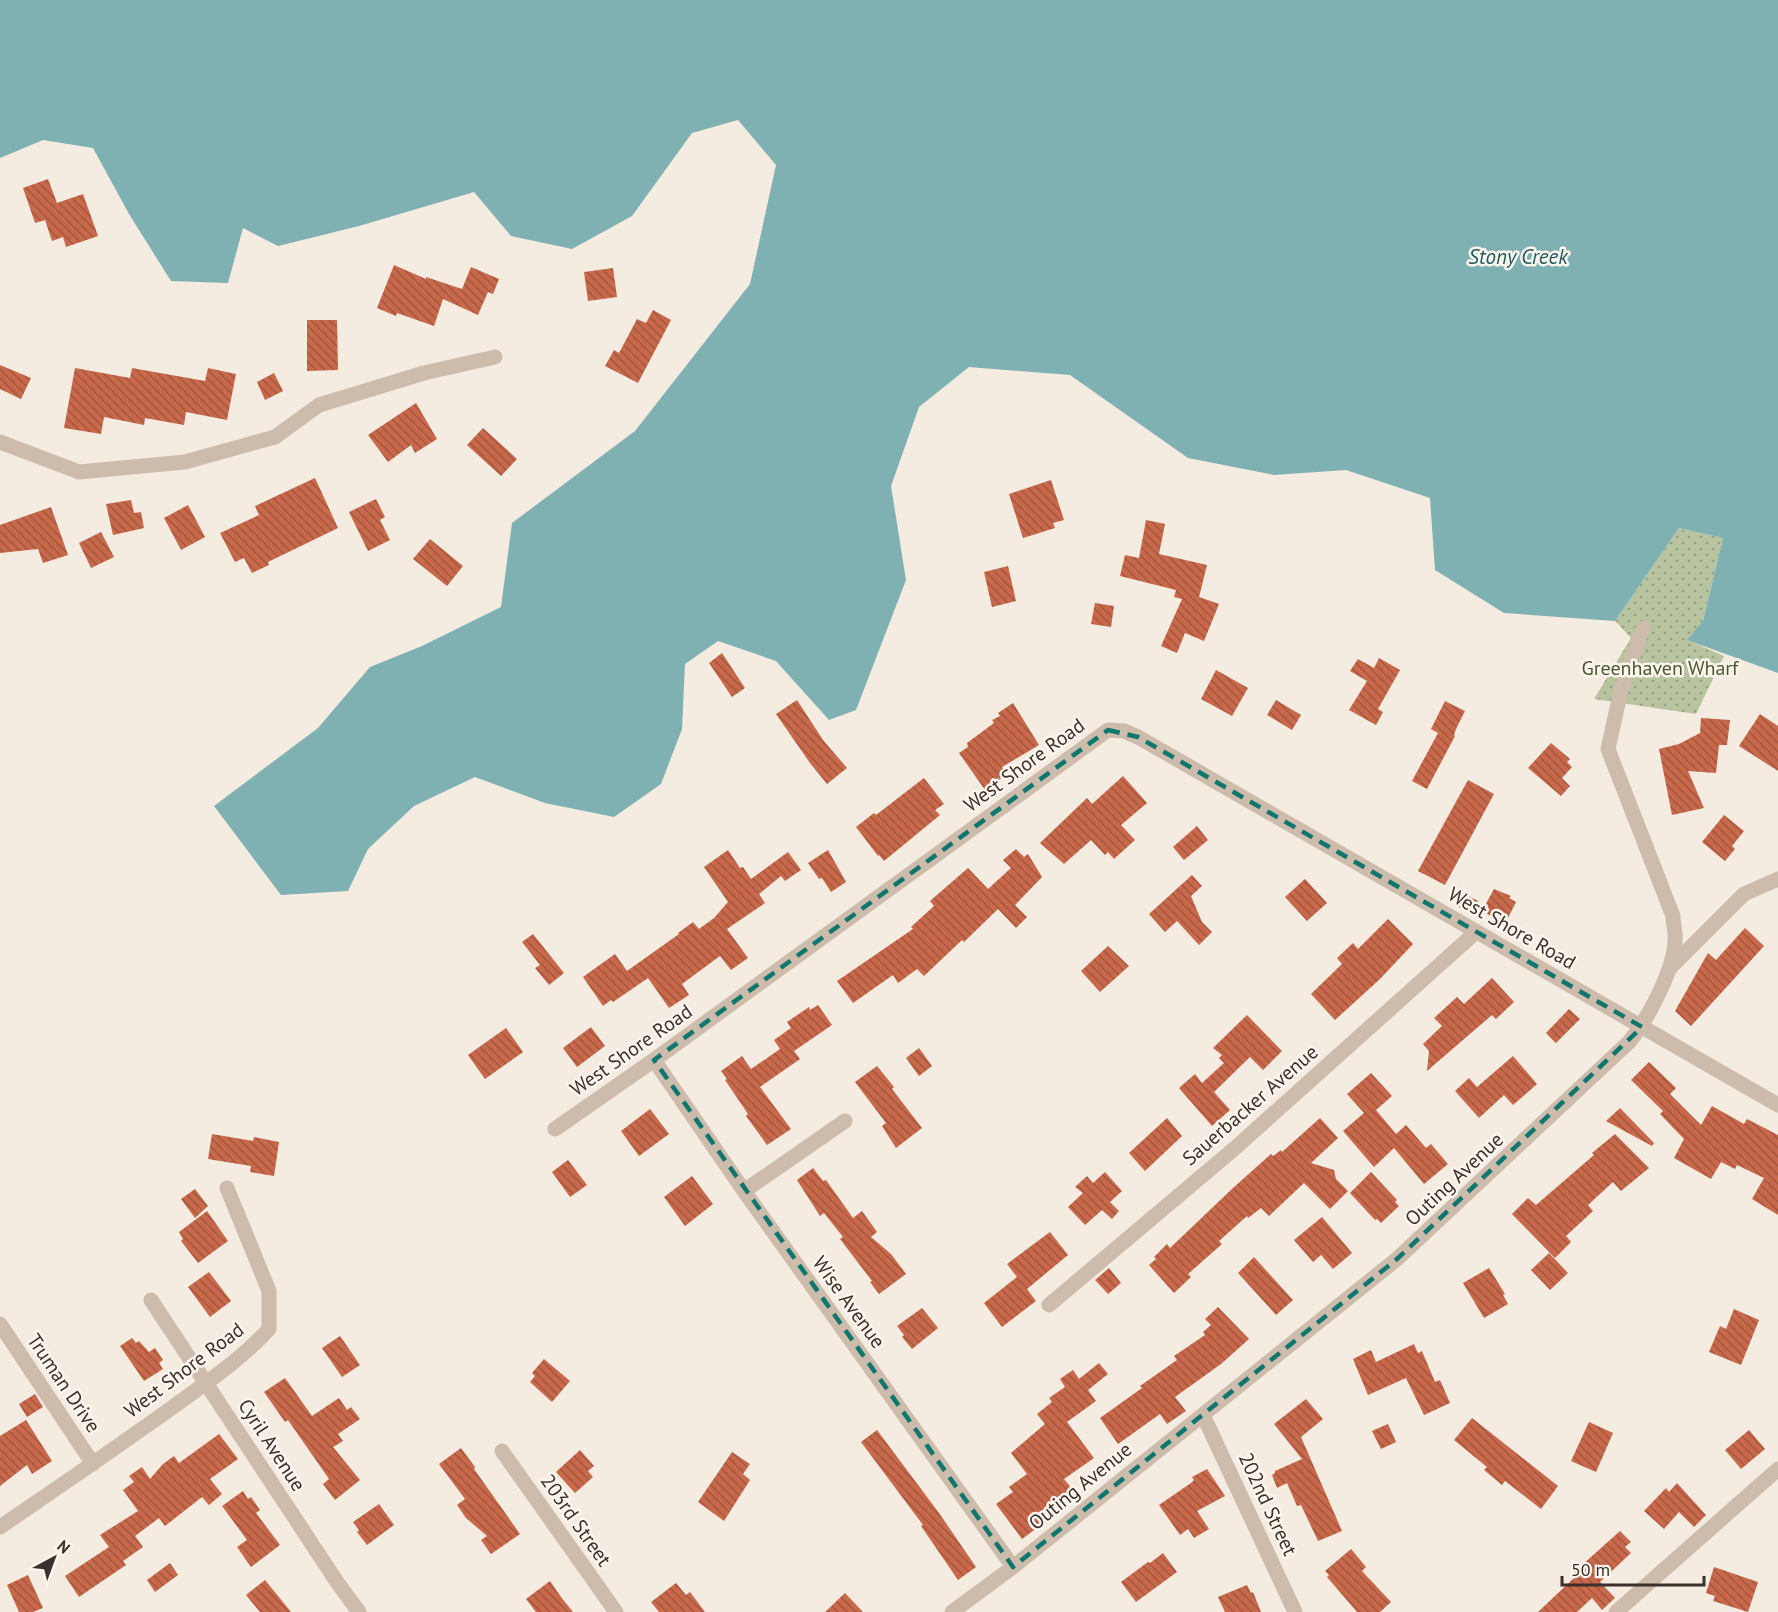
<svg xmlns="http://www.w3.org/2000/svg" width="1778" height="1612" font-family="'PT Sans',sans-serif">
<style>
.grass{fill:url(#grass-dots)}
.water{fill:#7fb0b2}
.building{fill:url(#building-back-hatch)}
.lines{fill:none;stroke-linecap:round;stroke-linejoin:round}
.street{stroke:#cdbbac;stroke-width:15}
.marked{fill:none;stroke:#0f766e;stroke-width:4.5;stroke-dasharray:12 8;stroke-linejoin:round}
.labels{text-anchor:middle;stroke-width:5;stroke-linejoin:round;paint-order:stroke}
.park-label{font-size:20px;fill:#4a5a2e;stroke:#fbf5ee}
.street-label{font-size:20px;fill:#3b302b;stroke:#fbf5ee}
.water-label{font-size:21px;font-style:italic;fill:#1f5a5e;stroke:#fbf5ee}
</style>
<defs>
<pattern id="grass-dots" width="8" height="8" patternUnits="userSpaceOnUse" patternTransform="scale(1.5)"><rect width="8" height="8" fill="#b8c4a0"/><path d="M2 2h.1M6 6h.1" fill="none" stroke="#97a083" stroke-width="1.8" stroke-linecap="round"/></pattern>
<pattern id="building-back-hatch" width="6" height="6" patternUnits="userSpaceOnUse" patternTransform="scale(1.5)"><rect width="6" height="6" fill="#c8694b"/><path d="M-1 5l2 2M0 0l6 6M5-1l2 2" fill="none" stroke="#a4573f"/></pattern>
</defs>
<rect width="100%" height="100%" fill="#f4ebe1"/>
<path class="grass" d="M1679 528 1723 538 1703 621 1688 640 1724 656 1696 714 1594 699 1631 638 1615 621Z"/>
<path class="water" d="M0 0H1778V673L1687 640 1703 621 1723 538 1679 528 1615 621 1504 613 1435 570 1430 498 1346 470 1274 475 1188 458 1070 375 969 367 919 407 891 486 906 580 856 710 829 720 776 661 718 641 685 664 682 729 661 784 614 817 545 803 475 777 414 806 368 849 348 891 281 895 214 806 318 728 370 667 422 646 501 607 512 523 635 431 750 284 776 165 738 120 692 133 632 216 572 249 511 236 474 192 359 226 278 246 243 228 228 283 171 281 129 214 93 148 43 140 0 158Z"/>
<path class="building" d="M48 179 57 203 83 194 98 236 66 247 63 237 52 241 45 220 35 223 23 188Z
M394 265 426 279V277L462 289 471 267 499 279 493 294 488 292 478 315 443 299 434 326 397 313 396 316 377 308Z
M613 268 617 297 588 301 584 272Z
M653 310 671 320 638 383 605 366 614 350 619 353 637 319 646 323Z
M307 320H337L338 370 307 371Z
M0 365 31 378 21 399 0 389Z
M75 368 130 378 132 368 205 381 208 368 236 374 227 420 186 412 184 425 145 418 144 425 104 417 101 434 64 428Z
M274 373 283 391 265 400 257 382Z
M416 403 437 439 415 453 411 445 388 462 368 435Z
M483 428 517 459 501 476 467 445Z
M315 478 338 528 268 562 269 565 252 573 244 558 235 562 220 533 259 515 255 506Z
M1051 480 1064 520 1053 523 1055 528 1023 538 1009 494Z
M376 499 385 517 380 520 390 540 368 551 349 512Z
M131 500 134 513 141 512 144 528 113 535 106 504Z
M188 505 205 537 181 550 164 518Z
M51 507 68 555 43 563 38 549 0 553V525Z
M1146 520 1165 524 1159 554 1207 565 1199 597 1219 604 1204 641 1185 633 1177 653 1161 646 1182 599 1174 597 1176 590 1120 576 1125 555 1139 558Z
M101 532 114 557 91 568 79 543Z
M430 539 463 566 447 586 413 559Z
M1008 566 1016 601 992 607 984 572Z
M1095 603 1114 606 1111 627 1091 624Z
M722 653 745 688 732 697 709 663Z
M1379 658 1400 670 1378 709 1383 712 1376 725 1349 710 1367 681 1350 671 1358 659 1374 668Z
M1216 670 1248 688 1232 716 1201 699Z
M797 700 823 740 847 768 827 784 810 763 776 714Z
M1276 700 1301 715 1292 730 1267 715Z
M1445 701 1465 711 1456 729 1454 735 1455 736 1427 789 1412 781 1438 733 1431 729Z
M1013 703 1039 745 1002 767 1007 774 985 790 959 753 968 747 967 743 994 723 992 720 1000 716 998 713Z
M1760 714 1778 726V771L1739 746Z
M1701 718 1730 720 1727 745H1719L1716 773 1688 771 1704 808 1672 815 1659 749 1679 744 1700 733Z
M1551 743 1570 759 1567 762 1572 767 1562 778 1570 786 1561 796 1528 768Z
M1123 776 1147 803 1121 825 1135 840 1114 859 1108 852 1105 855 1091 840 1064 864 1040 843 1087 798 1092 804Z
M924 778 944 804 935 810 940 815 884 861 879 855 878 856 856 827 874 813 876 815Z
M1468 780 1494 794 1445 885 1418 871Z
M1724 815 1744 831 1732 846 1735 849 1725 861 1702 842Z
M1197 826 1208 840 1184 860 1173 847Z
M1016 849 1024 857 1028 854 1042 877 1015 905 1027 917 1016 928 998 909 964 942 962 940 924 976 917 969 898 983 893 975 853 1003 837 981 913 929 911 927 934 906 930 901 968 868 988 889 1011 868 1003 860Z
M728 850 740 868 743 867 751 879 788 852 801 870 785 881 781 876 759 894 765 903 727 929 748 958 731 970 720 956 682 984 689 995 669 1008 648 978 613 1002 611 1000 603 1006 583 977 615 954 627 971 679 934 678 933 693 922 699 929 714 918 728 902 704 867Z
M828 850 846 882 831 892 822 878 819 879 808 863Z
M1192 875 1202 886 1191 896 1202 922 1212 932 1199 945 1177 921 1165 932 1149 914Z
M1305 879 1327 903 1307 921 1285 897Z
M1494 889 1511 896 1509 898 1516 902 1508 918 1504 916 1500 921 1482 911Z
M1461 892 1478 901 1472 914 1455 905Z
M1388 919 1413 944 1380 979 1335 1020 1311 994 1342 964 1337 958 1353 943 1358 949Z
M1745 928 1764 946 1691 1026 1675 1011 1708 953 1716 960Z
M533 934 564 973 549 985 535 968 540 965 522 942Z
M1108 946 1129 966 1100 992 1081 971Z
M1492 978 1514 1002 1496 1019 1492 1015 1427 1071 1429 1051 1423 1044 1442 1026 1434 1018 1457 997 1464 1004Z
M818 1005 832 1025 794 1051 800 1059 760 1087 791 1129 767 1145 746 1116 748 1114 725 1080 727 1079 721 1071 742 1056 751 1069 780 1049 774 1040 791 1028 787 1022 809 1007 810 1010Z
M1569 1009 1580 1019 1556 1043 1546 1033Z
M1247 1015 1282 1051 1263 1070 1250 1057 1214 1092 1230 1110 1212 1126 1179 1088 1195 1074 1202 1083 1224 1063 1219 1058 1222 1055 1213 1048Z
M591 1027 605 1046 577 1067 563 1048Z
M506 1028 523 1052 485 1079 468 1055Z
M919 1048 932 1066 919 1076 906 1058Z
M1513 1056 1537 1084 1513 1105 1504 1095 1479 1118 1455 1091 1469 1078 1477 1087Z
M1649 1062 1676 1088 1670 1094 1701 1125 1712 1106 1744 1124 1747 1119 1778 1135V1215L1752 1199 1764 1178 1737 1165 1735 1169 1721 1162 1711 1179 1674 1158 1684 1139 1660 1114 1663 1111 1631 1080Z
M877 1066 894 1087 892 1089 922 1128 896 1148 882 1126 886 1123 855 1082Z
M1371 1073 1392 1096 1376 1110 1396 1134 1406 1125 1426 1148 1431 1144 1448 1164 1424 1184 1394 1148 1374 1167 1343 1131 1364 1113 1347 1094Z
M1620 1108 1654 1143 1652 1146 1606 1121Z
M650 1109 669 1134 639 1156 621 1131Z
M1167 1118 1182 1136 1145 1171 1129 1153Z
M1320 1118 1338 1138 1311 1163 1334 1170 1336 1179 1348 1191 1330 1209 1304 1183 1269 1216 1261 1208 1248 1218 1247 1216 1219 1241 1222 1244 1188 1274 1191 1277 1174 1293 1149 1265 1156 1259 1154 1257 1167 1244 1170 1248 1233 1188 1271 1154 1273 1156 1281 1150 1282 1152Z
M212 1134 253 1141 254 1137 279 1142 274 1176 250 1172 251 1166 208 1159Z
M1615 1134 1649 1168 1621 1191 1613 1182 1588 1205 1593 1211 1566 1236 1571 1242 1555 1258 1512 1214 1528 1198 1536 1205 1594 1155 1592 1153Z
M568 1160 587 1185 570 1197 552 1172Z
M813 1168 823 1181 826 1180 853 1218 862 1211 877 1232 871 1237 891 1254 906 1274 879 1294 870 1282 872 1281 840 1239 843 1237 824 1213 820 1216 797 1180Z
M1105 1172 1122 1191 1110 1202 1119 1211 1112 1219 1102 1210 1085 1225 1068 1207 1083 1193 1075 1187 1087 1176 1093 1183Z
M1371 1172 1397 1200 1395 1202 1399 1206 1381 1223 1377 1219 1375 1220 1350 1193Z
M692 1176 713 1204 685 1226 664 1197Z
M195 1189 208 1206 195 1218 181 1199Z
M207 1211 228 1241 198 1263 181 1241 183 1239 179 1232Z
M1322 1217 1352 1253 1333 1269 1321 1255 1313 1262 1294 1240Z
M1050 1232 1068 1255 1027 1289 1036 1301 1002 1327 984 1303 1017 1277 1007 1264Z
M1549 1253 1568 1273 1550 1290 1531 1270Z
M1254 1257 1293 1300 1276 1315 1238 1273Z
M1109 1268 1121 1283 1108 1294 1095 1280Z
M1489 1268 1505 1294 1503 1295 1508 1304 1484 1318 1463 1283Z
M209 1272 231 1301 210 1317 188 1287Z
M1218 1307 1249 1339 1221 1364 1175 1397 1186 1411 1167 1424 1160 1414 1118 1444 1100 1418 1142 1388 1140 1386 1177 1360 1174 1356 1205 1335 1203 1332 1211 1325 1205 1319Z
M922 1308 938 1328 912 1349 902 1337 904 1335 897 1326Z
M1734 1309 1759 1320 1741 1365 1709 1352 1720 1326 1726 1329Z
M340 1336 360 1365 342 1377 322 1348Z
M132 1338 136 1343 139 1341 149 1352 155 1348 163 1360 159 1363 163 1369 144 1381 120 1346Z
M1414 1344 1418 1353 1422 1351 1435 1382 1440 1380 1450 1403 1424 1415 1406 1378 1368 1395 1353 1359 1371 1350 1376 1362Z
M544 1359 570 1381 552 1402 530 1382 535 1376 532 1373Z
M1099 1363 1108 1374 1088 1390 1096 1401 1067 1422 1094 1458 1064 1479 1074 1491 1037 1519 1041 1525 1022 1539 996 1504 1013 1492 1009 1487 1027 1474 1011 1453 1045 1424 1037 1414 1052 1402 1049 1398 1065 1387 1060 1379 1073 1370 1079 1379Z
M285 1378 312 1416 339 1398 347 1410 351 1407 360 1419 338 1434 343 1441 333 1447 360 1480 335 1500 323 1484 329 1479 288 1420 285 1422 264 1392Z
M35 1394 43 1407 27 1417 19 1404Z
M1306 1399 1323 1419 1301 1437 1342 1531 1318 1541 1301 1505 1297 1506 1287 1483 1277 1488 1272 1475 1275 1473V1471L1302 1459 1274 1424Z
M1472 1418 1558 1486 1541 1509 1505 1481 1502 1485 1484 1470 1487 1467 1454 1440Z
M26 1420 52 1461 32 1474 27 1465 0 1486V1436Z
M1589 1422 1613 1433 1596 1472 1571 1461Z
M1388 1424 1396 1442 1381 1449 1372 1431Z
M877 1430 939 1513 976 1567 958 1580 921 1526 923 1525 861 1442Z
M1749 1430 1765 1449 1741 1469 1725 1450Z
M219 1434 238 1459 210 1479 222 1494 209 1505 202 1497 165 1526 159 1518 135 1536 143 1547 123 1561 126 1565 79 1597 65 1576 109 1547 100 1535 138 1511 123 1490 134 1482 129 1476 142 1467 150 1479 163 1464 174 1456 179 1463Z
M461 1448 475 1467 474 1469 520 1534 491 1554 481 1540 487 1536 466 1518 457 1505 465 1499 439 1464Z
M580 1450 594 1466 588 1471 593 1477 575 1493 556 1472Z
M732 1452 750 1464 743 1474 750 1480 724 1521 698 1502Z
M1207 1469 1225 1496 1197 1511 1209 1529 1194 1538 1188 1529 1180 1535 1159 1505 1191 1483 1194 1480 1192 1477Z
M1677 1483 1706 1515 1694 1527 1679 1512 1664 1529 1644 1511 1666 1488 1669 1492Z
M243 1491 248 1499 251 1497 260 1510 256 1513 280 1545 251 1567 237 1547 247 1540 222 1506Z
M379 1504 394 1525 367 1545 357 1532 359 1530 353 1522Z
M1620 1531 1631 1542 1625 1547 1631 1553 1600 1582 1615 1598 1602 1610 1592 1598 1577 1612H1538L1575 1577 1572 1574Z
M1351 1549 1366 1567 1362 1571 1391 1602 1380 1612H1357L1327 1577 1329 1575 1325 1571Z
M1163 1553 1177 1572 1136 1602 1121 1582 1148 1562 1150 1563Z
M170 1563 178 1575 155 1592 147 1580Z
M1714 1567 1758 1582 1748 1612 1713 1601 1715 1596 1706 1593Z
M28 1575 43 1608 33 1612H19L7 1585Z
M265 1580 274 1591 291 1612H260L246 1595Z
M550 1581 561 1597 573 1612H536L526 1599Z
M676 1583 686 1595 690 1592 705 1612H659L651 1602Z
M1247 1585 1251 1593 1253 1592 1261 1612H1225L1218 1597Z
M845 1593 863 1612H825Z"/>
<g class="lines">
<path class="street" d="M0 442 79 472 185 462 275 437 319 405 424 373 495 357
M1669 969 1744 894 1778 879
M654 1060 744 1191 1013 1567
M555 1129 654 1060 1108 730 1124 731 1138 737 1778 1105
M744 1191 845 1121
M151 1300 337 1582 359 1612
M1049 1305 1234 1149 1476 932
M0 1324 93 1464
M1203 1415 1295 1612
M502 1451 616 1612
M0 1527C56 1489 111 1451 166 1412 201 1386 239 1362 269 1329V1291L227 1188
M952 1612 1013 1567 1397 1259 1629 1042C1647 1021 1675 968 1675 940 1676 932 1673 924 1673 916L1608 749 1621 690 1643 628
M1616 1612 1778 1469"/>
</g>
<path class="marked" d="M1108 730 1138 737 1642 1027 1397 1259 1013 1567 654 1060Z"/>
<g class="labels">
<g class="park-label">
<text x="1660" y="675">Greenhaven Wharf</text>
</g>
<g class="street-label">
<text transform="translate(1024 765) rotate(-36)" y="7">West Shore Road</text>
<text transform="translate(1512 928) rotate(30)" y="7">West Shore Road</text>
<text transform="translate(631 1050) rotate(-35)" y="7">West Shore Road</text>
<text transform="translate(1250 1105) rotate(-41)" y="7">Sauerbacker Avenue</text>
<text transform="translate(1454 1179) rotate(-43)" y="7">Outing Avenue</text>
<text transform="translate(849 1302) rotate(54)" y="7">Wise Avenue</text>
<text transform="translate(184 1370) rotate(-37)" y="7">West Shore Road</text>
<text transform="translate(64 1383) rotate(56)" y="7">Truman Drive</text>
<text transform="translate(272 1445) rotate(57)" y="7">Cyril Avenue</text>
<text transform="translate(1080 1486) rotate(-39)" y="7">Outing Avenue</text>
<text transform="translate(1268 1504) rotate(65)" y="7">202nd Street</text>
<text transform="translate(576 1520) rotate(55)" y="7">203rd Street</text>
</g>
<g class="water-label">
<text x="1518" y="264">Stony Creek</text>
</g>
</g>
<g transform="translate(54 1558) rotate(41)" stroke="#fbf5ee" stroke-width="4.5" paint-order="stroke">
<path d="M0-4.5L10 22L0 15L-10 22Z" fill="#3b302b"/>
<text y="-9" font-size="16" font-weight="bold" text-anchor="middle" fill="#3b302b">N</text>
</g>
<path d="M1562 1576v9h142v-9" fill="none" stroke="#3b302b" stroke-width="3"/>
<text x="1571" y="1576" font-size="18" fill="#3b302b" stroke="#fbf5ee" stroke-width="4.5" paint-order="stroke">50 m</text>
</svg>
